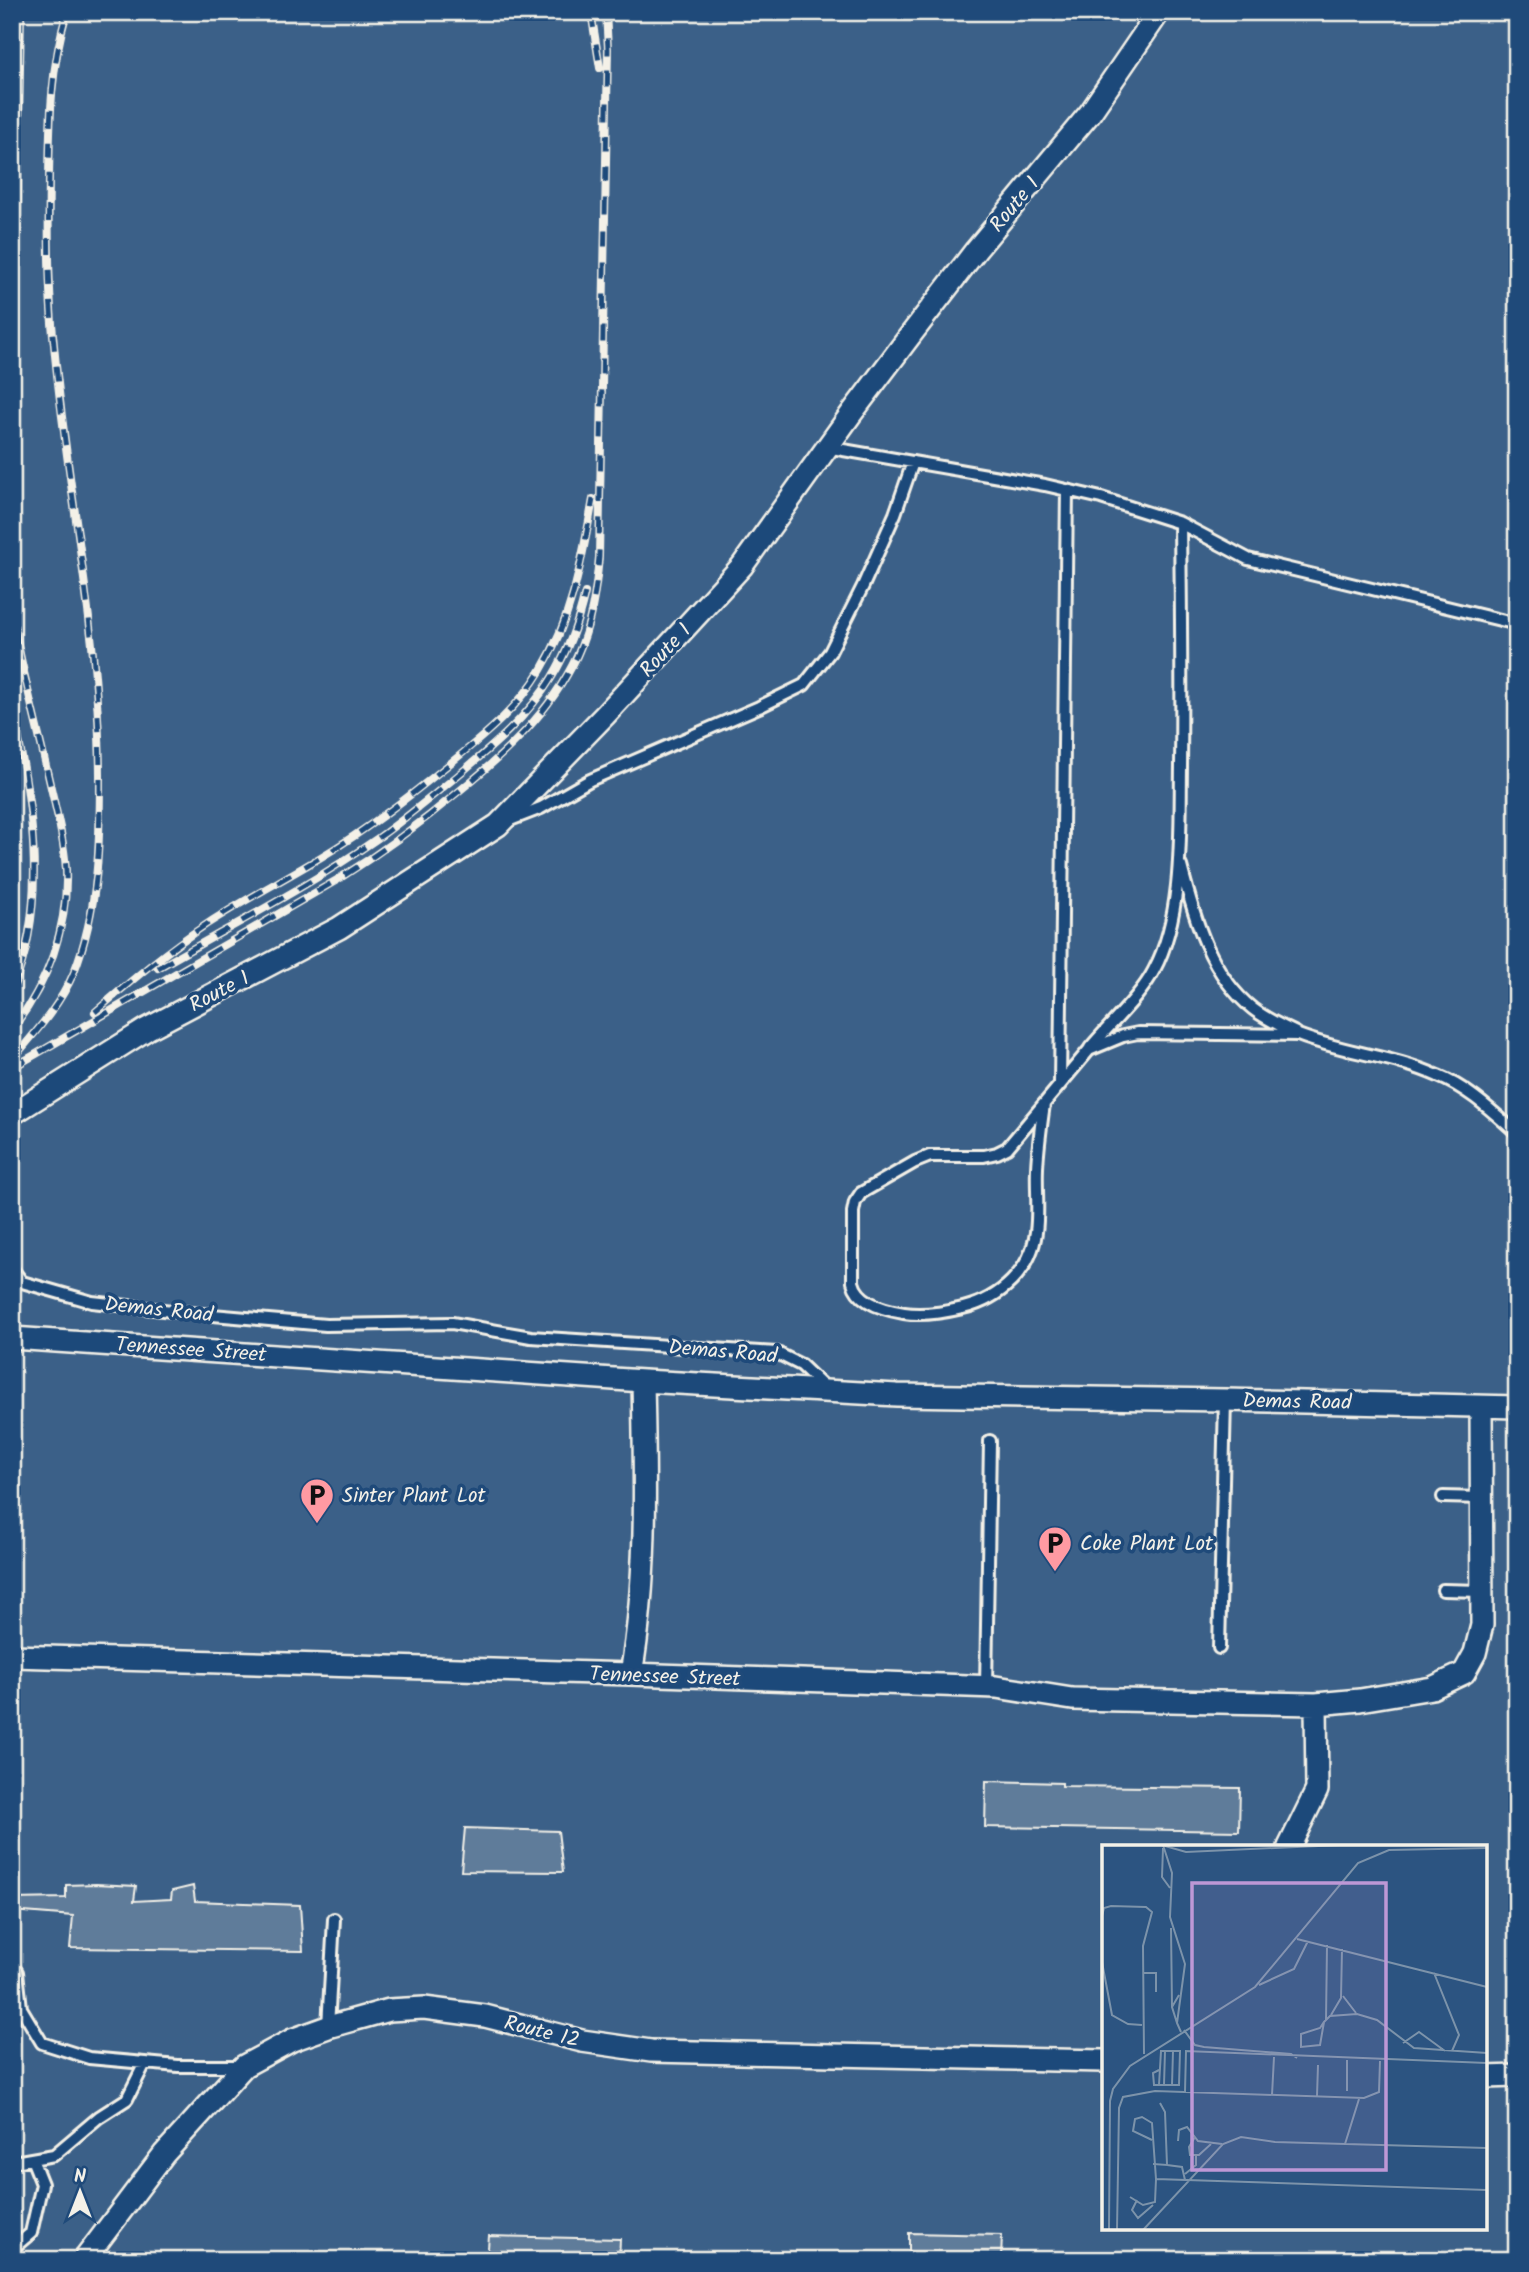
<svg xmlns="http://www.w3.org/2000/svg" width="1529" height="2272" font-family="Kalam,sans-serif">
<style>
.built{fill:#3b6088;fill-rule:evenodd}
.building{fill:#5e7b9a;stroke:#f4f1e8;stroke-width:2}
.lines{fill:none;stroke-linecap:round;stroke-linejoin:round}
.lane-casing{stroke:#f4f1e8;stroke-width:16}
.street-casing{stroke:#f4f1e8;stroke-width:26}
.lane{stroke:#1f4a7a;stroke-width:10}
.street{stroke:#1f4a7a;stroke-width:21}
.rail-casing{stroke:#f4f1e8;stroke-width:8}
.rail{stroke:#1f4a7a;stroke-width:5;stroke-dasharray:16;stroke-linecap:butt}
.labels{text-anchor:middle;stroke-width:7;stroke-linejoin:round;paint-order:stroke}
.street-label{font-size:21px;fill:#f4f1e8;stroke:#1f4a7a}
.poi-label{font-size:21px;fill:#f4f1e8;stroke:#1f4a7a;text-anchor:start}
.inset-road{fill:none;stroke:#7c93aa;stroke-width:2}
.view{fill:#be98d6;fill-opacity:0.15;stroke:#be98d6;stroke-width:3.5}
.inset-edge{fill:none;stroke:#f4f1e8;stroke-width:3.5}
</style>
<rect width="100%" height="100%" fill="#2c5481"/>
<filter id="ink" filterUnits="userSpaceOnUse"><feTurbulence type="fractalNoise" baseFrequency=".0143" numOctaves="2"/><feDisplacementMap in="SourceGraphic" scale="14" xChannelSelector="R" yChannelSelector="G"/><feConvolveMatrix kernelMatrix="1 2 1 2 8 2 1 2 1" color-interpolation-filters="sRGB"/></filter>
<g filter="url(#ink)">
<path class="built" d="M12 12H1517V2260H12ZM1104 1847H1485V2228H1104Z"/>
<path class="building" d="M986 1781 1062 1783V1786L1240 1788 1239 1831 985 1827Z
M465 1828 558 1831 563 1872 461 1871Z
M96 1884 136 1886 134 1901 171 1899 172 1891 193 1886 195 1901 300 1905 303 1951 70 1948 73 1916 12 1911V1899L66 1898V1885Z
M909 2233 1002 2235 1001 2260H909Z
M489 2236 620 2239 619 2260H487Z"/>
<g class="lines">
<g class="lane-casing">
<path id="lane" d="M826 447 1045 485 1101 498 1180 523 1248 559 1517 624
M510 820 541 808 590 780 759 707 804 685 830 652 863 586 895 514 913 462
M1181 866C1194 917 1210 975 1253 1009 1266 1019 1281 1026 1296 1033
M1090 1048C1110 1024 1141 996 1154 970 1184 915 1180 828 1181 767 1182 685 1181 604 1180 523
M1060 1084 1067 490
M1044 1104C1041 1125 1038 1147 1037 1168 1036 1189 1039 1211 1036 1232 1031 1271 1000 1299 963 1308 946 1312 922 1316 904 1313 885 1310 858 1303 853 1282V1212L855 1202 861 1193 915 1162 930 1156H984L997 1153 1007 1148 1089 1050 1123 1036 1138 1033 1298 1035C1344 1053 1394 1056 1438 1076 1468 1088 1493 1112 1517 1133
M12 1269 22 1282 92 1302 190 1313 326 1325 452 1323 531 1337 777 1353 801 1365 825 1388
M1443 1497 1482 1498
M1443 1590 1482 1591
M1219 1648 1225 1400
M986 1687 990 1441
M12 1966 17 1972 21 2008 42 2043 89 2058 178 2066H241
M328 2027 334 1919
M12 2160 20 2161 54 2155 99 2117 127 2099 145 2063
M12 2249 31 2233 42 2184 32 2159"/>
</g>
<g class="street-casing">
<path id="street" d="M12 1114 147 1029 339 928 498 825 605 715 742 566 851 414 909 337 976 250 1090 113 1159 12
M12 1338 643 1381 897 1395 1225 1400 1517 1407
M12 1656 631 1674 996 1687 1072 1699 1316 1704 1360 1700 1432 1688 1464 1673 1475 1653 1482 1625 1481 1407
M631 1674C648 1577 645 1479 643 1381
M1289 1847 1317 1790 1316 1704
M1485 2077 1517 2076
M84 2260 164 2154 244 2066 292 2040 328 2027 389 2010 424 2008 485 2016 582 2041 651 2051 1104 2061"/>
</g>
<use href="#lane" class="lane"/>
<use href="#street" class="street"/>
<g class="rail-casing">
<path id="rail" d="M591 12 600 68
M12 511 21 12
M12 613C21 667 36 721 48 775 55 806 64 838 66 870 68 928 48 984 12 1029
M12 707C31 794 50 905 12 990
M158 968C231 926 308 887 378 838 405 819 431 797 457 776 492 747 528 717 552 677 568 651 578 623 585 593
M95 1012C131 981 167 950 207 924 244 900 283 880 321 857 368 829 411 795 453 761 486 734 519 707 541 670 573 617 582 559 593 499
M12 1060C35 1033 61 1004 74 972 99 909 100 841 100 775 99 631 67 488 54 345 48 289 48 234 49 178 50 119 50 69 67 12
M12 1068 337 880C380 853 419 825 458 792 506 753 550 713 577 656 591 625 596 591 599 557L608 49 606 12"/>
</g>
<use href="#rail" class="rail"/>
</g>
</g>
<defs>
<g id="parking-pin" transform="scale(1.75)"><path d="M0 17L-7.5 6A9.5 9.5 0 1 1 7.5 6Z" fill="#ff9aa2" stroke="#1f4a7a"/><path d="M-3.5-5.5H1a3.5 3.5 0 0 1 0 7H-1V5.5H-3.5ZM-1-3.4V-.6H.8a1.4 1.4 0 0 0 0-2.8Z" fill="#111"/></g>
</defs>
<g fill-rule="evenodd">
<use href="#parking-pin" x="317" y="1495"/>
<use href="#parking-pin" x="1055" y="1543"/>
</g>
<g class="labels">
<g class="street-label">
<text transform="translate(1014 204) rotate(-50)" y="7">Route 1</text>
<text transform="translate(665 650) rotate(-47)" y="7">Route 1</text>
<text transform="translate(219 991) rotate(-28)" y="7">Route 1</text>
<text transform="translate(159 1309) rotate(6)" y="7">Demas Road</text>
<text transform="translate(191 1349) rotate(4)" y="7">Tennessee Street</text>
<text transform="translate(723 1351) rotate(5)" y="7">Demas Road</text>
<text transform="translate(1297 1401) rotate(1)" y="7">Demas Road</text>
<text transform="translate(665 1676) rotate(2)" y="7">Tennessee Street</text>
<text transform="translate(542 2031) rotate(14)" y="7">Route 12</text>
</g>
<g class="poi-label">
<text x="342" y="1502">Sinter Plant Lot</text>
<text x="1080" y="1550">Coke Plant Lot</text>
</g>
</g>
<g transform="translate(1102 1845)">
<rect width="385" height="385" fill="#2c5481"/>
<path class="inset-road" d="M61 0 70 28 68 72 83 119 75 178 79 187M63 1 84 7 238 0M61 3 60 32 68 43M0 71 2 63 9 61 44 62 50 67 41 101 42 209M69 83 70 162M195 94 385 142M0 117 10 170 26 179 40 180M41 128H54V147M332 128 357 190 350 206M157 140 192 124 206 96M241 151 254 168M229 170 239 153 240 104M224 175 225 100M222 177 218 200 199 202V189L218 183 222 177 228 171 255 169 275 175 312 203 385 208M75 178 70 162 77 150M82 185 93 200 102 202 189 209 195 213M301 198 317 187 343 206M63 206 62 240H70M57 240H52L51 228 57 225M62 240H57L59 206H78L77 240H70L71 206M245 246V215M83 247 84 206 385 218M170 250 172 212M215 251 216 220M93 292 87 302 88 310H97L109 299M50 295 31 286 33 274 40 272 50 278 54 334 385 345M76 296 77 285 85 282 96 296 120 299M243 299 257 254M51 319 65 320 63 267 58 258M65 320 80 322 83 335M83 329 94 320V311M28 352 41 360 53 357 54 334M35 355 30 365 36 373 51 360M7 385 8 256 11 244 28 221 153 142 256 18 287 5 385 3M15 385 17 263 21 252 53 246 262 253 277 247 278 216M41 385 121 299 139 292 173 297 385 303"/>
<path class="view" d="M90 38H284V325H90Z"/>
<rect width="385" height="385" class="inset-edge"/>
</g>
<rect width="1529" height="2272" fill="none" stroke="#1f4a7a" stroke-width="42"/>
<rect x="21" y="21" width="1487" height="2230" fill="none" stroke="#f4f1e8" stroke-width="2.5" filter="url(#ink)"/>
<g transform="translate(80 2192)" stroke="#1f4a7a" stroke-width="5" paint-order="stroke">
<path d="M0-5L12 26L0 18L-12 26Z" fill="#f4f1e8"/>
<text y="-10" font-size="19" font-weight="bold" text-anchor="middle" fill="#f4f1e8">N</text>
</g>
</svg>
